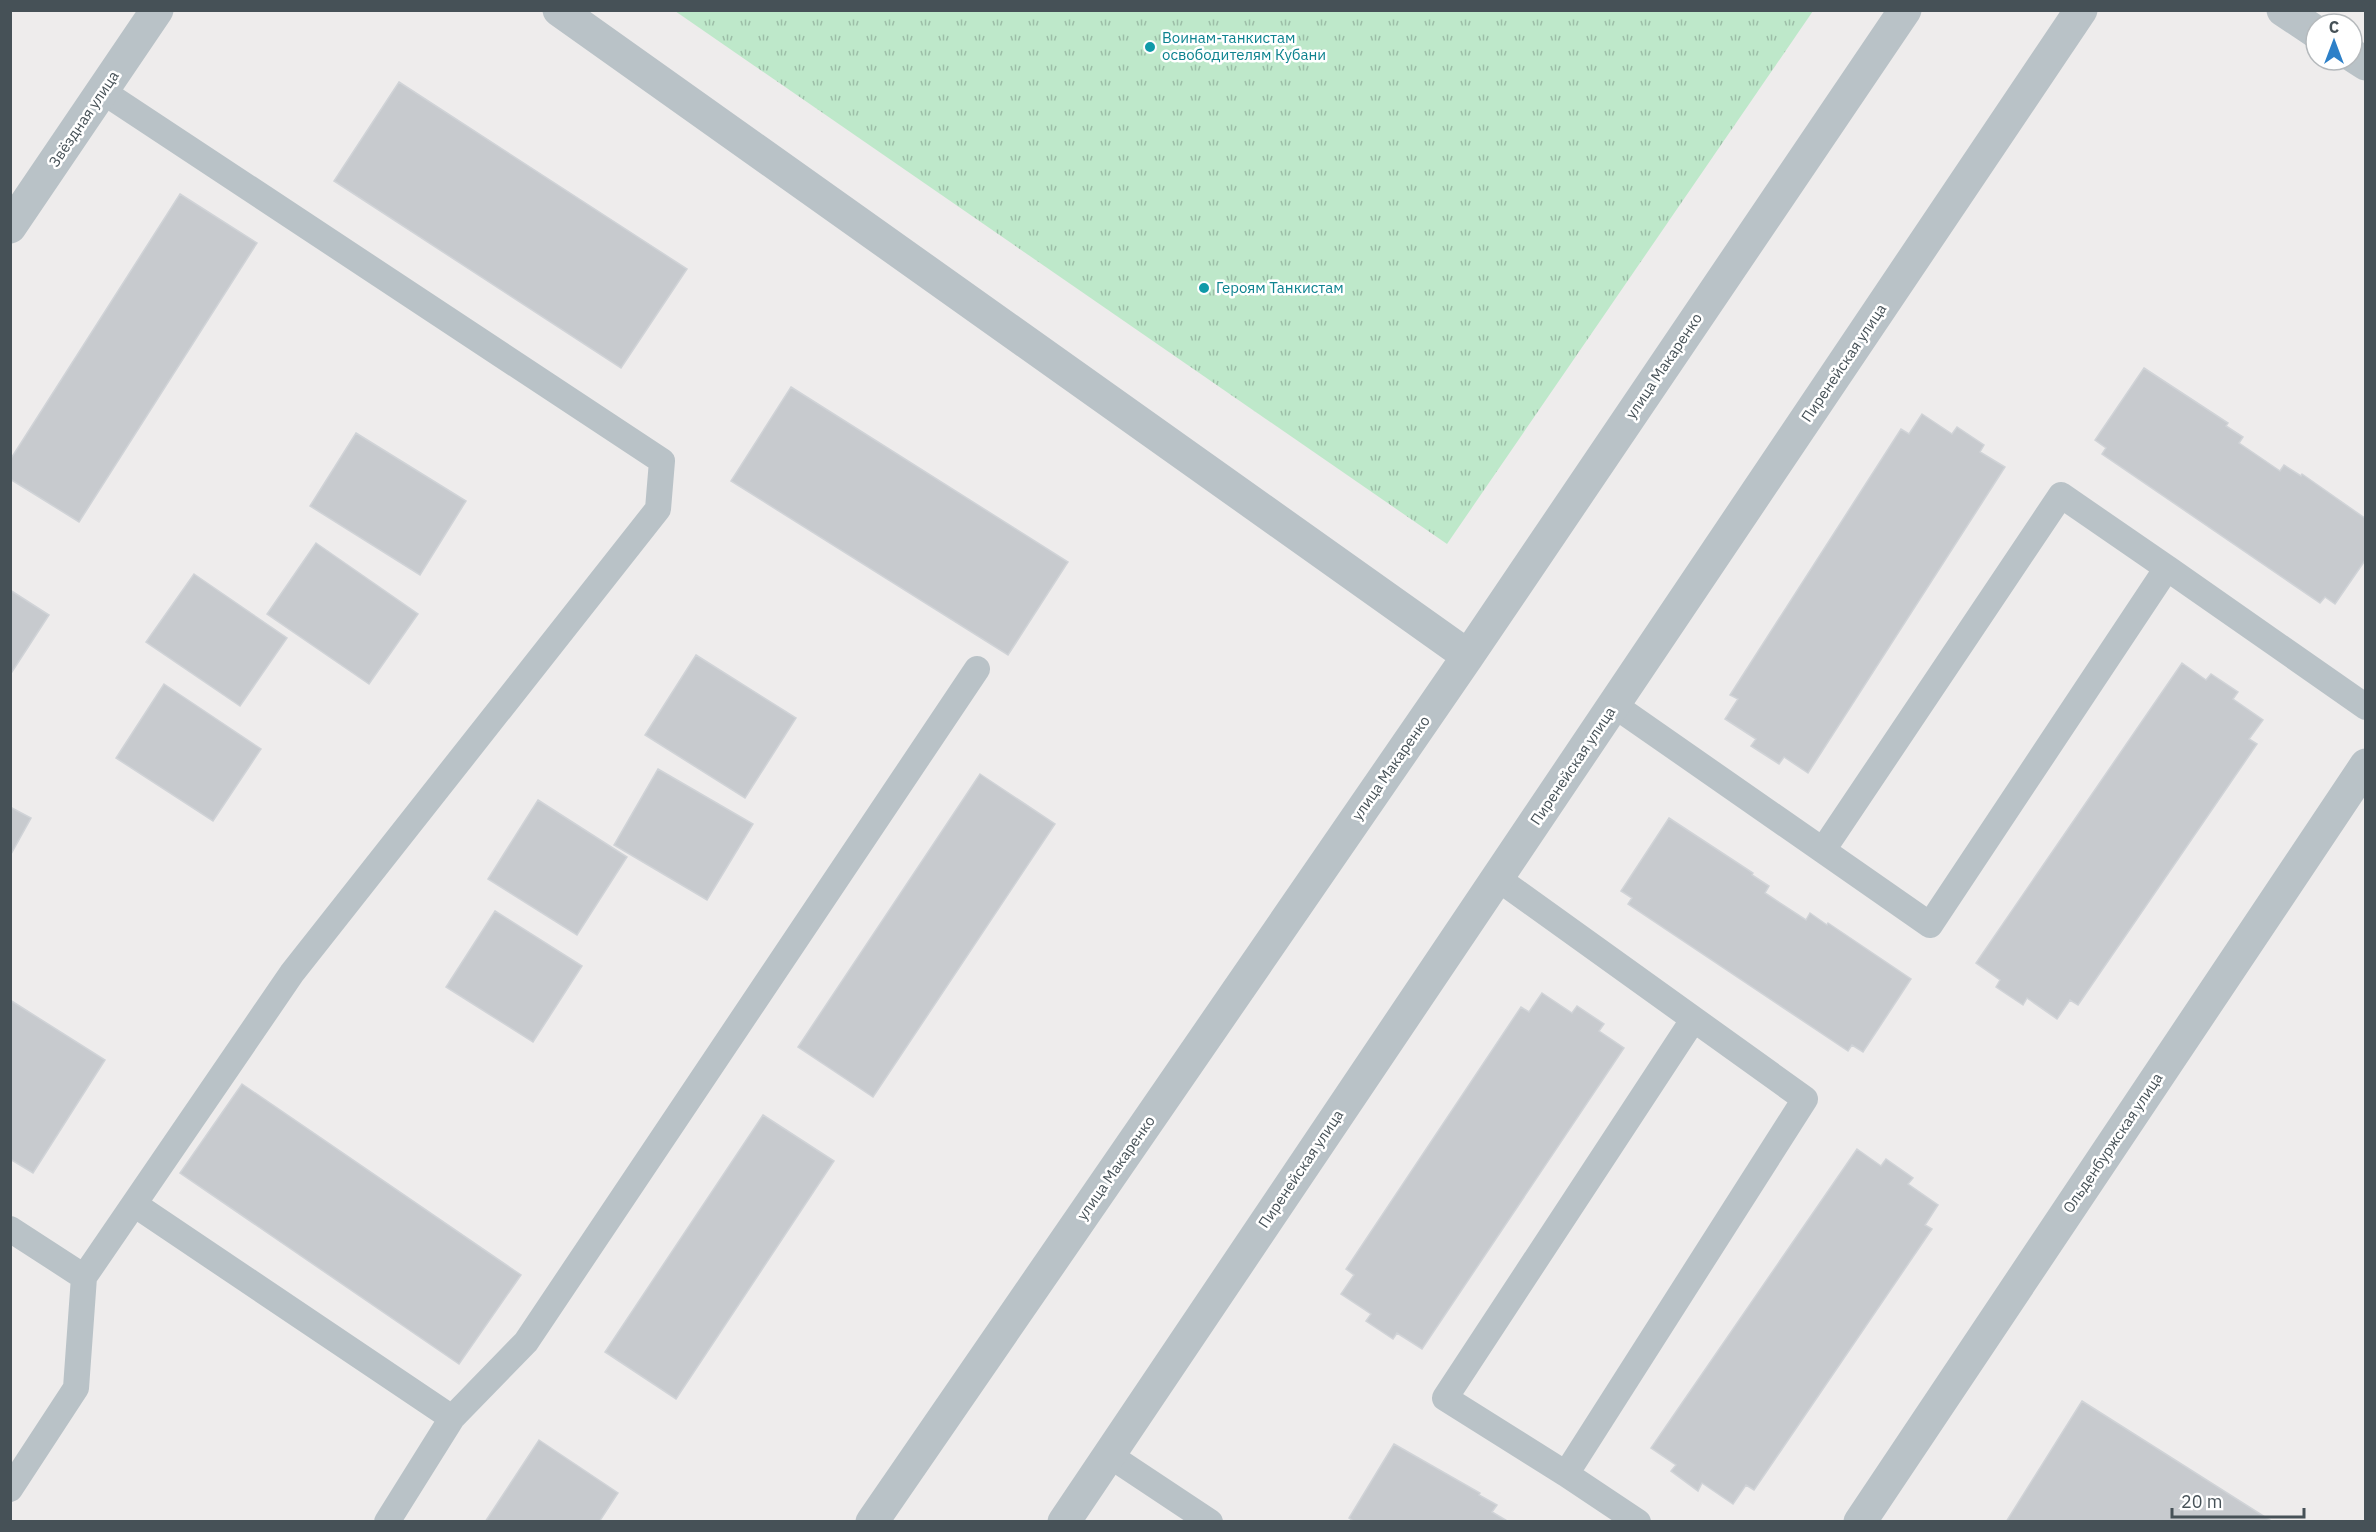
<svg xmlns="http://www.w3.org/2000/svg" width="2376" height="1532" font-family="'IBM Plex Sans',sans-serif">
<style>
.park{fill:url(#park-tufts)}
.building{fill:#c7cace;stroke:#d0d3d7;stroke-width:1.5}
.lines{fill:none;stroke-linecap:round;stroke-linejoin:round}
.lane{stroke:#b9c2c7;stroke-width:26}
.street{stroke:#b9c2c7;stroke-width:33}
.culture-dot{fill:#0f9aa8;stroke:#fff;stroke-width:2}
.labels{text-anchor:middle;stroke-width:5;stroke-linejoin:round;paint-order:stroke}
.culture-label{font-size:15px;fill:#0d838f;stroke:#fff;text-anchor:start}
.street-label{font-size:15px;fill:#465157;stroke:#fff}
</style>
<defs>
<pattern id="park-tufts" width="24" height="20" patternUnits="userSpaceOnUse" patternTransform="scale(1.5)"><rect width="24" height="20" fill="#bee8ca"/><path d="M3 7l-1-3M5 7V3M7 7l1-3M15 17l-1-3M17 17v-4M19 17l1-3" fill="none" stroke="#9cbea7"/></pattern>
</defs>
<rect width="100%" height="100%" fill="#eeecec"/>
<path class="park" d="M675 11H1813L1447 544Z"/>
<path class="building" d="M399 82 687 269 621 368 334 181Z
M180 194 257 243 79 522 10 479V460Z
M2144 368 2228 423 2226 426 2243 437 2239 443 2280 471 2284 465 2301 476 2302 474 2366 519V559L2335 604 2325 597 2320 603 2102 454 2106 448 2095 440Z
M791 387 1068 562 1008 655 731 481Z
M1922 414 1952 434 1957 427 1984 445 1980 452 2005 467 1808 773 1784 757 1779 764 1751 746 1756 739 1725 719 1738 699 1730 695 1901 429 1909 434Z
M356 433 466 501 420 575 310 506Z
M316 543 418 614 369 684 267 614Z
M194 574 287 638 240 706 146 642Z
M10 590 49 615 10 675Z
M696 655 796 718 745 798 645 735Z
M2182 663 2206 680 2211 674 2238 692 2233 699 2263 720 2249 739 2257 744 2078 1005 2070 1000 2057 1019 2027 998 2023 1005 1996 987 2000 980 1976 963Z
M164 684 261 749 213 821 116 758Z
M658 769 753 824 707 900 614 845Z
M980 774 1055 824 873 1097 798 1047Z
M538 800 627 857 577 935 488 879Z
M10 807 31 818 10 856Z
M1669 818 1753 873 1752 875 1769 886 1765 893 1806 920 1810 913 1827 925 1828 923 1911 979 1863 1052 1852 1045 1848 1051 1628 904 1632 898 1621 891Z
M495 911 582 966 533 1042 446 987Z
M1542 993 1572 1013 1577 1006 1604 1024 1599 1031 1624 1048 1422 1349 1397 1333 1393 1339 1366 1321 1371 1314 1341 1294 1354 1275 1346 1269 1521 1007 1529 1012Z
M10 1000 105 1060 33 1173 10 1159Z
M242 1084 521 1275 459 1364 180 1173Z
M763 1115 834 1161 676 1399 605 1352Z
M1857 1149 1881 1166 1886 1159 1913 1178 1908 1184 1938 1205 1925 1225 1932 1229 1754 1490 1746 1485 1733 1504 1702 1483 1698 1491 1671 1471 1676 1465 1651 1448Z
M2082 1401 2273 1522H2006Z
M539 1440 618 1493 599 1522H485Z
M1394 1444 1480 1493 1479 1495 1497 1505 1492 1512 1509 1522H1355L1349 1518Z"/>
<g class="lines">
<path class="lane" d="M1614 705 1930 925 2167 568 2366 707
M1823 850 2061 495 2167 568
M1497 878 1805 1099 1566 1474 1638 1522
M134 1204 452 1418 387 1522
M10 1229 84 1277 292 973 658 509 662 461 102 91
M452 1418 526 1342 977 669
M1109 1455 1210 1522
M1566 1474 1445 1398 1693 1020
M10 1489 76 1388 84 1277"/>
<path class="street" d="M559 10 1468 656
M2283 10 2316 32
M2352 55 2366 64
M10 227 157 10
M872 1522 1468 656 1905 10
M1064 1522 2081 10
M1860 1522 2366 765"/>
</g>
<g class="culture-dot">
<circle cx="1150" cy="47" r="6"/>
<circle cx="1204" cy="288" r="6"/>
</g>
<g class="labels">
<g class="culture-label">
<text x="1162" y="43">Воинам-танкистам<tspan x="1162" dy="17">освободителям Кубани</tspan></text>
<text x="1216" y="293">Героям Танкистам</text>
</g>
<g class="street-label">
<text transform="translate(84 119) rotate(-56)" y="5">Звёздная улица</text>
<text transform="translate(1844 363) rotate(-56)" y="5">Пиренейская улица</text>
<text transform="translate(1664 366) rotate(-56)" y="5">улица Макаренко</text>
<text transform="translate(1573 766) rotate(-56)" y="5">Пиренейская улица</text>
<text transform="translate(1391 768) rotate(-55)" y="5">улица Макаренко</text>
<text transform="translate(2113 1143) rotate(-56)" y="5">Ольденбуржская улица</text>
<text transform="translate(1116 1168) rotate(-55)" y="5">улица Макаренко</text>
<text transform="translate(1301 1169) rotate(-56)" y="5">Пиренейская улица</text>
</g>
</g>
<rect width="2376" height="1532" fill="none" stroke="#465157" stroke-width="24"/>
<g transform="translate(2334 42)"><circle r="28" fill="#ffffff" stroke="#b5b9bc" stroke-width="1.5"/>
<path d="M0-4.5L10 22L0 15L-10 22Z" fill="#2d80c8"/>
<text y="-9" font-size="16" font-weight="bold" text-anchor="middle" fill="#465157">С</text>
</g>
<path d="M2172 1508v9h132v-9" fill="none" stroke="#465157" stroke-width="3"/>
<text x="2181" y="1508" font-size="18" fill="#465157" stroke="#ffffff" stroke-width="4.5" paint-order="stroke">20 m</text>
</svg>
